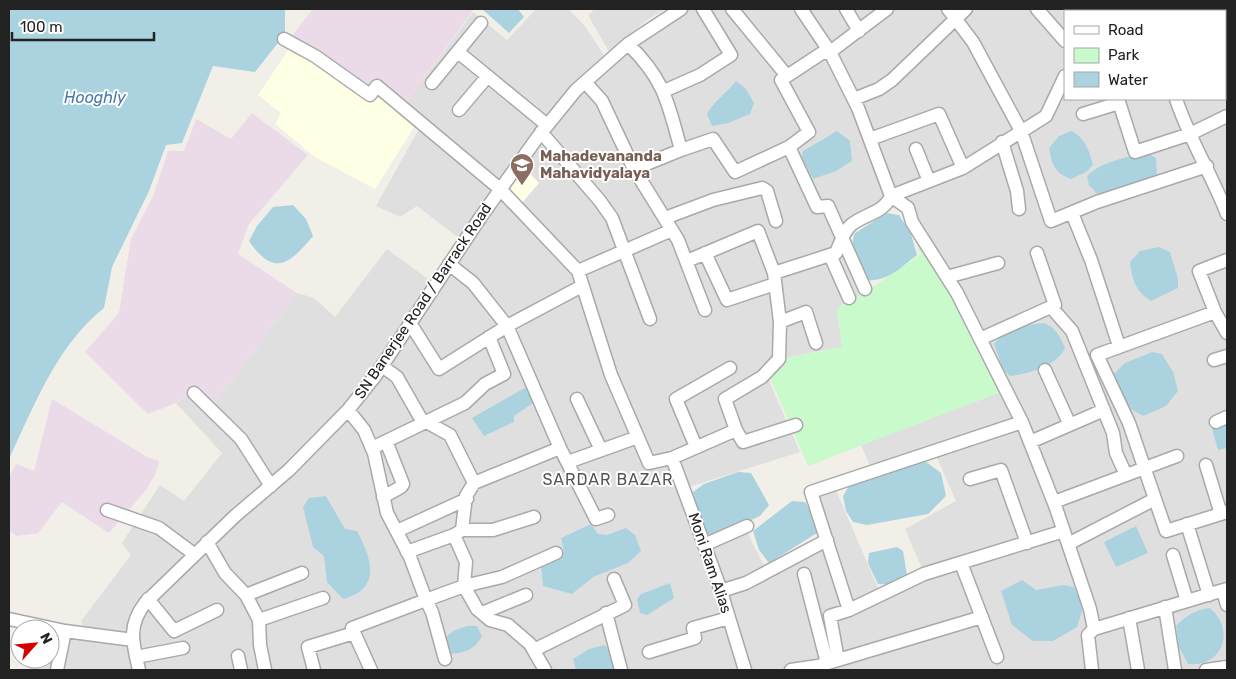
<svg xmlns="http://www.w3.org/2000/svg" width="1236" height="679" font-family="Rubik,sans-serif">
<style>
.residential{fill:#e0dfdf}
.industrial{fill:#ebdbe8}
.education{fill:#ffffe5}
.park{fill:#c8facc}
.water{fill:#aad3df}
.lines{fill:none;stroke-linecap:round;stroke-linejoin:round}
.minor-casing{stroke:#a9a9a9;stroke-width:15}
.minor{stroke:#fff;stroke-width:12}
.labels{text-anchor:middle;stroke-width:4;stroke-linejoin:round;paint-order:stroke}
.education-label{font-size:15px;font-weight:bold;fill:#785e54;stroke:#fff;text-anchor:start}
.street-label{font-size:15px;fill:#222;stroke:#fff}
.water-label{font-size:16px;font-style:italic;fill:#4a7aab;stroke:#fff}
.neighbourhood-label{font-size:16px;letter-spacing:1px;fill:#555;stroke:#fff}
</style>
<rect width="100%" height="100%" fill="#f2efe9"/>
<path class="residential" d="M536 9H568L584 25 606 58 499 184 405 104 473 12 507 40Z
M595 9H666L648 19 609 52 588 15Z
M688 9H728L782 75 804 132 786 144 839 239 832 249 770 272 776 322V356L761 373 722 397 732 427 671 455 653 457 614 375 583 270 505 189 581 91 616 60Z
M736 9H1034L1065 45V73L1043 114 960 167 842 230 820 203 793 146 813 133 787 80Z
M1044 9H1133L1131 11H1065V33Z
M1225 25H1227V206L1210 161 1187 120 1180 99H1225Z
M1065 87V99H1172L1214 189 1227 225V586L1097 624 1029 429 899 197 1048 120Z
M421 125 496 190 460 239 417 206 400 217 376 206Z
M501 194 575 273 648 466 671 462 742 670H552L479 604 468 581 428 596 390 511 354 410Z
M842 248 864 293 837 308 842 347 785 358 777 275Z
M387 249 432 282 346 408 289 466 154 589 127 636 84 628 81 621 131 555 122 543 160 485 184 501 222 453 176 403 188 395 212 407 297 293 314 298 335 317Z
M767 376 800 452 689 487 678 458 740 432 730 399Z
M1003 391 1059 526 1091 628 1088 670H749L708 546 747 532 768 573 831 543 815 493 835 488 882 597 925 576 905 529 956 501 933 449 872 470 861 445Z
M348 418 361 433 372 454 383 513 424 605 462 590 528 646 539 670H142L136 633 147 605Z
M1227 593V670H1097L1092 638 1101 632Z
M50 632 131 644 136 670H29V659H50Z"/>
<path class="industrial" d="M313 9H474L405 104 369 91 291 37Z
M252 113 308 155 249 224 238 254 297 293 212 407 192 388 188 395 176 403 148 414 85 352 119 313 131 239 153 196 168 151H184L196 119 231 139Z
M52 399 149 458 159 461 155 475 146 490 109 533 62 502 38 533 17 536 9 531V477L16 464 34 471Z"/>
<path class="education" d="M291 46 378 91 416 124 375 189 315 157 275 124 281 113 258 95Z
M522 165 539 183 521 204 505 189Z"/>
<path class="park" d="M921 242 955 293 1003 391 808 466 771 380 785 358 842 347 837 308 864 293 920 255 917 245Z"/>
<path class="water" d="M9 9H287L285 10V34L255 72 213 66 182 143 166 145 149 191 112 267 104 308C57 345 34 406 9 459Z
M482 9H518L524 17 509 33Z
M736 81 746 89 754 103 750 114 728 123 712 126 707 114C713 102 728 92 736 81Z
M837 131 850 141 852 161 836 171 813 179 802 158 803 151Z
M1071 131C1084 136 1090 152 1093 165L1086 172 1071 179C1054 173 1052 164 1049 148L1059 136Z
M1146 152 1156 158 1157 176 1099 196 1089 185 1087 176C1102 161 1126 158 1146 152Z
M293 205 306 219 313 236C289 265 274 277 249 241L257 226 273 207Z
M886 213 899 215 911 234 917 255C901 267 888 282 867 280L852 246 854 234Z
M1159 247 1170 252 1178 279V288L1151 301C1135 291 1132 279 1130 262L1140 251Z
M1044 323C1056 328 1060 336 1065 348 1056 366 1029 374 1010 376L1003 369 994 344C1009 327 1021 326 1044 323Z
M1152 352 1162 354 1173 372 1178 391 1166 406 1143 416 1122 404 1111 377 1125 363Z
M528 386 536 401 514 416V422L484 436 472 418Z
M1227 419V448L1218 450 1211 425Z
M925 461 941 473 946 496 928 514 867 525 853 522 846 511 843 496 849 486 890 470Z
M738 472 751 473 769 505 760 516 710 538 698 512 693 492 704 484Z
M326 496 345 529 357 531C372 560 382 588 343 599L327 582 324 556 313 547 303 507 309 498Z
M792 501 805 502 817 524V533L769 563 759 550 753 531Z
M591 524 598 534 607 535 626 528 635 535 641 551 628 563 593 577 572 594 543 586 541 565 564 552 561 538Z
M1136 526 1148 553 1116 567 1104 542Z
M897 547 903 551 907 575C900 584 889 585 878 584L868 563 869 553Z
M1022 580 1036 590 1064 585 1074 587 1083 608 1077 627 1053 641H1033L1012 625 1001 591Z
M670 583 674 598 647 615 640 613 637 599 641 594Z
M1210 608C1236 630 1223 667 1188 664L1179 647 1176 626C1186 616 1194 610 1210 608Z
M467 626H477L482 636C475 650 464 653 449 654L441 641 453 631Z
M605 645 617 664 618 670H576L573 659 589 649Z"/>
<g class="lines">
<g class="minor-casing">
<path id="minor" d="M732 9 787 76
M801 9 830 52 858 108 891 196 908 208 912 222 957 293 1022 422 1056 508 1090 609 1094 629 1088 635 1092 670
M846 9 859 31
M948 9 973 42 1021 131 1051 221 1097 202 1207 166
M1037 9 1065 41
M1137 9 1138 11
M1203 9 1205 11
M1225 21H1227
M284 39 315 56 370 95 377 86 500 189 578 271 611 375 649 463 672 458 736 430 725 399 762 377 779 359 780 322 774 273 836 253C840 244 843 232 851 225 864 214 884 213 891 196
M628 44C665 80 668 103 681 150L634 169
M458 52 547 125
M585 82 602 101 634 169 678 240 705 310
M432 83 481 23
M664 91 700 75 731 55 703 9
M854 99 879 89 892 80 966 9
M1118 99 1135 152 1190 134 1227 116
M1176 99C1189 139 1212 175 1227 214
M459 110 487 77
M1083 114 1119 103
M541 132 600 201 612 218 650 319
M870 139 939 114 963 168
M1002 142 1017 191 1019 209
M789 147 817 207 828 206 865 289
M916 149 929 181
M681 150 713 139 735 172 789 147 809 132 781 80 822 53 830 52 887 9
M891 196 963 168 1046 116 1065 76
M1072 213 1091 260 1119 346
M665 218 713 200 762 188 767 191 776 221
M705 253 727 300 775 284
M830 255 849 298
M1227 260 1199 271 1215 312 1227 333
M687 261 758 231 774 273
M449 264 473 283 507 326 560 448 596 519 608 515
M578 271 672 230
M947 277 998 263
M1051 307 1072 331 1113 433 1116 453 1126 475
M1215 312 1097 355 1129 423 1166 531 1227 512
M780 322 806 312 816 343
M410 323 439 369 507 326 582 286
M980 339 1055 305 1037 253
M1214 360 1227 356
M382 366 397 377 421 419 450 435 474 483 466 496 462 530 454 535 466 562 464 586 477 609 490 620 508 625 530 644 545 670
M1045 370 1069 423
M194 393 241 439 271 486
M577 399 601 450
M348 410 364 430 374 453 387 513 410 557 426 600 352 628 371 670
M1216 422 1227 417
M736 430 743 442 796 425
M1030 442 1104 410
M696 447 676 399 730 368
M372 448 465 403 485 384 504 374 489 337
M672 458 718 582 745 670
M568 462 638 437
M1206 465 1221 514
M970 479 1001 470 1027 543
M474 483 560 448
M383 497 401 487 403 484 386 441
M1054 502 1177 456
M107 510 159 528 194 554
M1187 524 1209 595
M462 530H493L534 517
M397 531 467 499
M207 542 225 573 246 595 259 620 260 645 265 670
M1068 544 1155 499
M704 545 747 526
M407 552 454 535
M1173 555 1187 601
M961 563 997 657
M804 574 827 663
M721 591 746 583 827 540
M1223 591 1227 605
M246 595 302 573
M148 599 174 631 217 610
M1165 607 1175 670
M849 610 811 492 1022 422
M482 613 526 595
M606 613 621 670
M1129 618 1138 670
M9 619 65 631 133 640
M259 620 323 598
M1094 629 1227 589
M534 650 625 605 614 579
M649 652 695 638 693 628 729 618
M238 656 241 670
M136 657 183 648
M445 659 432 612 426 600 464 586 502 577 556 553
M838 660 830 616 849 610 924 574 1064 531
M57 670 65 631
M139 670C133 643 127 627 145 603L235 516 289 470 348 410 376 375 480 218 537 138 576 90 628 44 681 9
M314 670 308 647 354 633
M791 670 818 666 982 617
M1206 670 1227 667"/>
</g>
<use href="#minor" class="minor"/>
</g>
<defs>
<g id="school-pin" transform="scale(1.25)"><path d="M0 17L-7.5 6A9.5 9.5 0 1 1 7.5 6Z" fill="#8d6e63" stroke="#fff"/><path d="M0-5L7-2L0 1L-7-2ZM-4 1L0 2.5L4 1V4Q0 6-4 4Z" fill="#fff"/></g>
</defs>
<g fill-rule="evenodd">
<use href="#school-pin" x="522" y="165"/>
</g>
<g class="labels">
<g class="education-label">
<text x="540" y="161">Mahadevananda<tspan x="540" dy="17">Mahavidyalaya</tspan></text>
</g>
<g class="street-label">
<text transform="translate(423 301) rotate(-56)" y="5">SN Banerjee Road / Barrack Road</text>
<text transform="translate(710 563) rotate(71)" y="5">Moni Ram Alias</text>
</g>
<g class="water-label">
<text x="95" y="103">Hooghly</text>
</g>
<g class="neighbourhood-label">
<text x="608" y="485">SARDAR BAZAR</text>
</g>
</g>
<rect width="1236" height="679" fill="none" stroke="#222222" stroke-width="20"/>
<rect x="1064" y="10" width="162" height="90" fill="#ffffff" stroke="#a7a7a7"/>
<rect x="1074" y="26" width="25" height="8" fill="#ffffff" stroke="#a7a7a7"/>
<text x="1108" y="35" font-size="15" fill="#222222">Road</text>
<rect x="1074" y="48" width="25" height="15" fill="#c8facc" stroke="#a7a7a7"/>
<text x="1108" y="60" font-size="15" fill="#222222">Park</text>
<rect x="1074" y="72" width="25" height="15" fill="#aad3df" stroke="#a7a7a7"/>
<text x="1108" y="85" font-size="15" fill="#222222">Water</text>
<g transform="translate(35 644) rotate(63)"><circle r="24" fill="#ffffff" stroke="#a7a7a7"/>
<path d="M0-4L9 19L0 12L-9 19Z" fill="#d40000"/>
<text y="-8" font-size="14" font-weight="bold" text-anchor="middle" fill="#222222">N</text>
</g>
<path d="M12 32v8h142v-8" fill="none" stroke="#222222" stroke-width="2.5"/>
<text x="20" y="32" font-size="15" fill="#222222" stroke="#ffffff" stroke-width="4" paint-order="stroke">100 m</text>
</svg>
